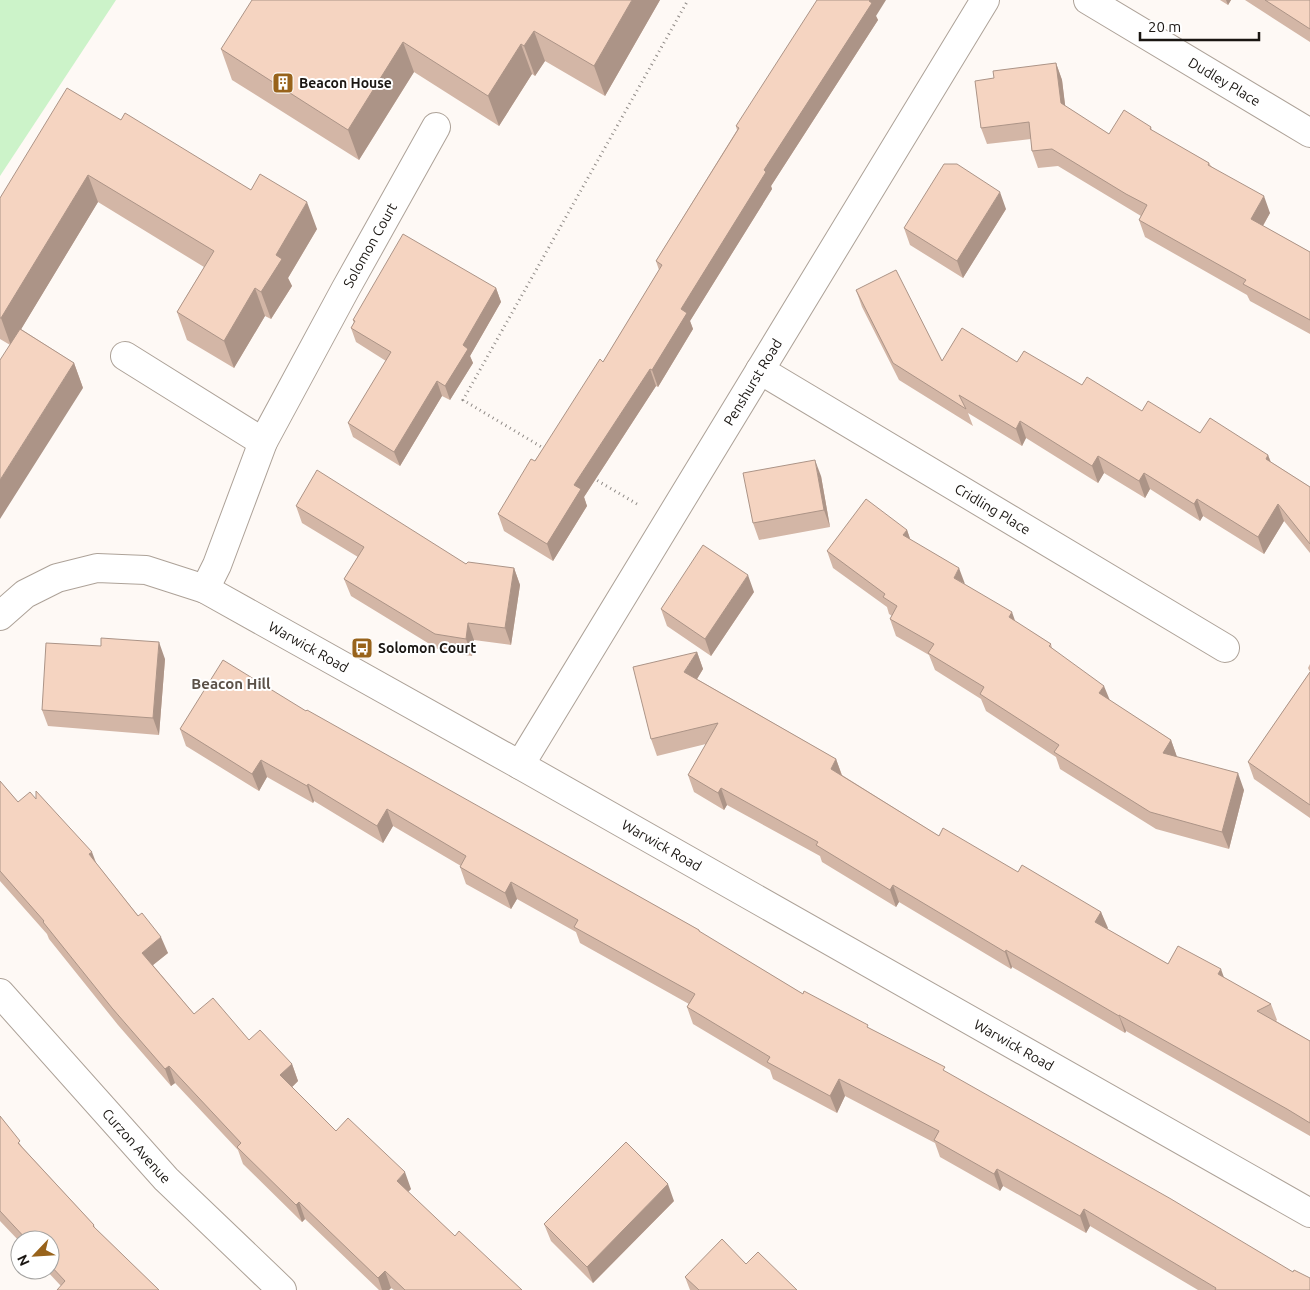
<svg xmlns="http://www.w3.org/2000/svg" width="1310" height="1290" font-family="Ubuntu,sans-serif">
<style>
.green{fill:#ccf3c9}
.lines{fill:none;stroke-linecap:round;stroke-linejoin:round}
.minor-casing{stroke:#ada298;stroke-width:30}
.path{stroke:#908b87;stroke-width:3;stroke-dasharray:1 4;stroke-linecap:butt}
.minor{stroke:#fff;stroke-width:28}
.wall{fill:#d3b6a6}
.shaded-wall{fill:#ac9487}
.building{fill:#f5d4c1;stroke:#ac9487}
.labels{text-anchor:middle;stroke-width:4;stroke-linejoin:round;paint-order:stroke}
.street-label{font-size:14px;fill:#1a1612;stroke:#fff}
.poi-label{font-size:14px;font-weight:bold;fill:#1a1612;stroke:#fff;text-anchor:start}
.neighbourhood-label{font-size:15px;font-weight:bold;fill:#5b5148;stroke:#fff}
</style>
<rect width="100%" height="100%" fill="#fef9f5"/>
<path class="green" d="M0 0H116L0 176Z"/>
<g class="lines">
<g class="minor-casing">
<g id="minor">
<path id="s1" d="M1088 0 1310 133"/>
<path d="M125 356 263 442"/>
<path id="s2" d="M760 370 1225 648"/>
<path id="s3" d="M205 589 217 565 263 442 345 290 436 127"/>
<path id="s4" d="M0 616 25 594 57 578 97 568 146 570 205 589 520 765 1310 1213"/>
<path id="s5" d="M520 765 985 0"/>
<path id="s6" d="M0 993 166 1179 282 1290"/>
</g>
</g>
<path class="path" d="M545 449 463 400 688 0
M593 478 637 504"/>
<use href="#minor" class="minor"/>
</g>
<path class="wall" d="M660 0 605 96 545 61 535 76 532 74 499 126 414 72 359 160 232 80 221 49Z
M1220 0H1231L1228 5Z
M1245 0H1310V42Z
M876 16 878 20 771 186 772 189 690 321 693 329 658 387 656 386 584 497 587 506 553 561 504 531 498 514 603 362 659 270 656 261 737 130 736 126Z
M1056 63 1062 80 1065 106 1109 134 1151 127 1152 131 1209 163 1211 166 1270 213 1263 226 1310 252V334L1250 301 1247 295 1145 237 1139 220 1141 216 1058 166 1038 168 1032 151 1031 139 987 144 981 128 994 78Z
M121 120 251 190 317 229 288 278 292 286 271 319 265 316 234 368 187 340 177 312 204 267 98 202 21 329 74 363 83 388 0 339V198Z
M1006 209 963 278 910 245 904 228Z
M496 288 501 302 470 356 473 363 450 400 442 396 400 466 353 437 348 423 386 361 356 342 351 328 354 323 353 320Z
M856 290 942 361 1017 362 1082 385 1142 411 1200 433 1268 455 1271 462 1310 487V553L1284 521 1264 554 1203 516 1200 521 1150 489 1145 498 1104 473 1098 483 1026 438 1022 446 968 413 973 426 899 380 862 307Z
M821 476 830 527 759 540 753 523Z
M296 506 466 564 514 568 520 585 511 645 474 640 472 656 441 651 351 596 344 579 358 557 302 523Z
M907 530 910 539 965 585 1016 622 1051 644 1052 648 1109 700 1171 740 1177 757 1244 790 1229 849 1156 829 1060 769 1056 757 986 711 981 699 935 670 929 655 896 636 890 619 892 616 889 614 887 607 833 568 827 551Z
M754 592 711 656 667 626 661 609Z
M697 652 703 669 697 679 836 759 842 775 939 836 1101 912 1107 929 1168 964 1224 978 1271 1004 1277 1020 1276 1021 1310 1041V1136L1126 1031 1125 1033 1012 967 1011 969 899 902 896 907 822 862 820 856 727 805 724 810 694 792 688 775 706 744 657 756 651 739Z
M165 659 159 735 48 726 42 710Z
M1310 664V818L1254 779 1248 762 1310 672 1308 668Z
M306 711 699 930 700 932 803 994 869 1028 947 1073 1310 1290H1198L1090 1226 1086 1233 1003 1186 1000 1191 940 1157 935 1143 845 1096 837 1113 773 1079 770 1070 693 1024 687 1007 689 1004 580 943 576 932 517 899 511 909 466 884 460 867 461 866 393 826 383 843 314 801 313 803 267 777 259 791 186 746 180 729Z
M0 781 18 802 96 863 168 953 153 965 194 1014 249 1040 292 1064 298 1081 292 1087 336 1131 411 1189 408 1192 455 1236 522 1290H394L391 1288 389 1290H379L305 1219 302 1222 243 1164 238 1150 175 1083 171 1086 118 1025 49 939 47 934 0 881Z
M0 1116 23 1148 94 1225 95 1228 159 1290 61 1286 46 1270H50V1240H20V1242L0 1221Z
M674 1201 593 1283 551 1241 544 1224Z
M746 1264 797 1290H690L685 1277Z"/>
<path class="shaded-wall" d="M632 0H660L605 96 594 66Z
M870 0H886L876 16 878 20 771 186 772 189 690 321 693 329 658 387 652 370 681 309 764 170Z
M1226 0H1231L1228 5Z
M534 31 545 61 535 76 524 46Z
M403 42 414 72 359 160 348 130Z
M521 44 532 74 499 126 488 96Z
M1056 63 1062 80 1067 120 1061 103Z
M88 175 98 202 11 346 1 318Z
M1000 192 1006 209 963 278 957 261Z
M1264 196 1270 213 1257 236 1251 219Z
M307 202 317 229 288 278 292 286 271 319 261 292 276 255Z
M255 288 265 316 234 368 224 341Z
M496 288 501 302 470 356 473 363 450 400 445 386 463 345Z
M74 363 83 388 0 519V480Z
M650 369 656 386 584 497 587 506 553 561 547 544 574 485Z
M437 381 442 396 400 466 394 452Z
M1020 421 1026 438 1022 446 1016 429Z
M1268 455 1274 472 1266 459Z
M1098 456 1104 473 1098 483 1092 466Z
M815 460 821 476 830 527 824 510Z
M1144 473 1150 489 1145 498 1139 481Z
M1197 499 1203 516 1200 521 1194 504Z
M1278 504 1284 521 1264 554 1258 537Z
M907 530 913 547 903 535Z
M514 568 520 585 511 645 505 628Z
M959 568 965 584 954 578Z
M748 575 754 592 711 656 705 639Z
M1012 612 1018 629 1009 617Z
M468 623 474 640 472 656 466 639Z
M159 642 165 659 159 735 153 718Z
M697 652 703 669 691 689 684 672Z
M1104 686 1111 703 1099 693Z
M1171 740 1177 757 1169 770 1163 753Z
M836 759 842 776 831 769Z
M261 760 267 777 259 791 252 774Z
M1238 773 1244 790 1229 849 1222 832Z
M308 784 314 801 313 803 307 786Z
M721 788 727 805 724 810 718 793Z
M387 809 393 826 383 843 377 826Z
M92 852 98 868 89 854Z
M511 882 517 899 511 909 505 893Z
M893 885 899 902 896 907 890 890Z
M1101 912 1108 928 1101 939 1095 922Z
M161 937 168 953 148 969 142 953Z
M1006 950 1012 967 1011 969 1005 952Z
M1221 969 1227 986 1218 974Z
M1119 1015 1126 1031 1125 1033 1119 1016Z
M292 1064 298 1081 287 1092 280 1075Z
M169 1066 175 1083 171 1086 165 1069Z
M839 1079 845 1096 837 1113 830 1096Z
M997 1169 1003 1186 1000 1191 994 1174Z
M405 1172 411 1189 403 1197 397 1181Z
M668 1184 674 1201 593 1283 587 1267Z
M299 1202 305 1219 302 1222 296 1205Z
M1084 1209 1090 1226 1086 1233 1080 1216Z
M385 1271 391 1288 389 1290H382L378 1278Z"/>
<path class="building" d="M252 0H632L594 66 534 31 524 46 521 44 488 96 403 42 348 130 221 49Z
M817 0H870L869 1 872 3 764 170 766 172 681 309 687 313 652 370 650 369 574 485 581 489 547 544 498 514 531 459 535 461 600 359 603 362 662 265 656 261 739 128 736 126Z
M1265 0H1310V29Z
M1056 63 1061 103 1109 134 1124 110 1151 127 1150 129 1209 163 1208 165 1264 196 1251 219 1310 252V320L1243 284 1246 280 1139 220 1147 205 1126 194 1052 149 1032 151 1029 122 981 128 975 81 994 78 993 71Z
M67 88 121 120 125 113 251 190 260 174 307 202 276 255 282 259 261 292 255 288 224 341 177 312 214 251 88 175 1 318H0V198Z
M944 164H957L1000 192 957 261 904 228Z
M403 234 496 288 463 345 468 349 445 386 437 381 394 452 348 423 391 352 351 328 355 321 353 320Z
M896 270 942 361 962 328 1017 362 1024 351 1082 385 1087 377 1142 411 1148 401 1200 433 1210 418 1268 455 1266 459 1310 487V544L1278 504 1258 537 1197 499 1194 504 1144 473 1139 481 1098 456 1092 466 1020 421 1016 429 959 395 966 409 893 363 856 290Z
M20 329 74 363 0 480V360Z
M815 460 824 510 753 523 743 473Z
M317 470 466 564 468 562 514 568 505 628 468 623 466 639 435 634 344 579 364 547 296 506Z
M866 499 907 530 903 535 959 568 954 578 1012 612 1009 617 1051 644 1049 646 1104 686 1099 693 1171 740 1163 753 1238 773 1222 832 1150 812 1054 752 1059 745 980 694 984 687 928 653 934 644 890 619 897 606 883 597 885 594 827 551Z
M703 545 748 575 705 639 661 609Z
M101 638 159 642 153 718 42 710 46 643 101 646Z
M697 652 684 672 836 759 831 769 939 836 943 828 1018 872 1022 865 1101 912 1095 922 1168 964 1178 946 1221 969 1218 974 1271 1004 1257 1011 1310 1041V1123L1287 1109 1119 1015V1016L1006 950 1005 952 893 885 890 890 816 845 818 842 721 788 718 793 688 775 718 723 651 739 633 667Z
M223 660 306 711 307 710 699 930V931L803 994 804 991 868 1025 867 1027 945 1067 943 1070 1171 1199 1293 1272 1294 1270 1310 1278V1290H1215L1216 1288 1084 1209 1080 1216 997 1169 994 1174 934 1140 939 1131 839 1079 830 1096 767 1062 770 1057 687 1007 695 994 574 927 578 920 511 882 505 893 460 867 466 856 387 809 377 826 308 784 307 786 261 760 252 774 180 729Z
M1310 672V805L1248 762Z
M0 781 18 802 30 792 36 799V791L92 852 89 854 138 916 142 913 161 937 142 953 194 1014 213 998 249 1040 260 1030 292 1064 280 1075 336 1131 348 1118 405 1172 397 1181 455 1236 459 1231 522 1290H405L385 1271 378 1278 299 1202 296 1205 237 1147 241 1143 169 1066 165 1069 112 1008 43 922 44 921 0 871Z
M0 1116 20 1141 18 1143 94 1225 93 1226 159 1290H57L65 1281 50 1265V1240H27L0 1211Z
M626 1142 668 1184 587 1267 544 1224Z
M722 1239 746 1264 758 1252 797 1290H699L685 1277Z"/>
<defs>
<g id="building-square" transform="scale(1.125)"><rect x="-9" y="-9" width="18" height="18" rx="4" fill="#98631b" stroke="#fff"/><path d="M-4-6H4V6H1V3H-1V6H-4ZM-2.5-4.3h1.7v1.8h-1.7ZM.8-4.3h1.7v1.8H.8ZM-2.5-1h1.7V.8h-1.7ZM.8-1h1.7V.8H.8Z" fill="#fff"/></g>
<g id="bus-square" transform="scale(1.125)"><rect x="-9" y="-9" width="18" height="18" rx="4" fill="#98631b" stroke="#fff"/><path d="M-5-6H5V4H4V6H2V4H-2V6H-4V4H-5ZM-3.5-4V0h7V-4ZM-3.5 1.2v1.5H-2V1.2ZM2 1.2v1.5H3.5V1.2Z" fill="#fff"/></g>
</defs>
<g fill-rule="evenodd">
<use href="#building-square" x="283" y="83"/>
<use href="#bus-square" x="362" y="648"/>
</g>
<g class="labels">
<g class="street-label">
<text dy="5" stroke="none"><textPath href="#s1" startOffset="159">Dudley Place</textPath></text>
<text dy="5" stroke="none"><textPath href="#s3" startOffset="382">Solomon Court</textPath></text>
<text dy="5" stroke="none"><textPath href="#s5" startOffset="448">Penshurst Road</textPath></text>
<text dy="5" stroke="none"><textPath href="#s2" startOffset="271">Cridling Place</textPath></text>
<text dy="5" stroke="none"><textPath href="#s4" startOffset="340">Warwick Road</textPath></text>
<text dy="5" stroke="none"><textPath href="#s4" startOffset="745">Warwick Road</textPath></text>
<text dy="5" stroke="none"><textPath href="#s4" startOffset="1150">Warwick Road</textPath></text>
<text dy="5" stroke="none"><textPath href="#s6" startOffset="205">Curzon Avenue</textPath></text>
</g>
<g class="poi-label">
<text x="299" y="88">Beacon House</text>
<text x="378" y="653">Solomon Court</text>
</g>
<g class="neighbourhood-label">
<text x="231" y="689">Beacon Hill</text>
</g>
</g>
<g transform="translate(35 1255) rotate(245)"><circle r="24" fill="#ffffff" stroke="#a3a2a0"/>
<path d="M0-4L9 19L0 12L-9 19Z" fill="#98631b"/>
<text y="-8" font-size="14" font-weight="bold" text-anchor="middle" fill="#1a1612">N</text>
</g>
<path d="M1140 32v8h119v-8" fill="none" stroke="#1a1612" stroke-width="2.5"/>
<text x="1148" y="32" font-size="15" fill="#1a1612" stroke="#ffffff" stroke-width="4" paint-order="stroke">20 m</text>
</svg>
